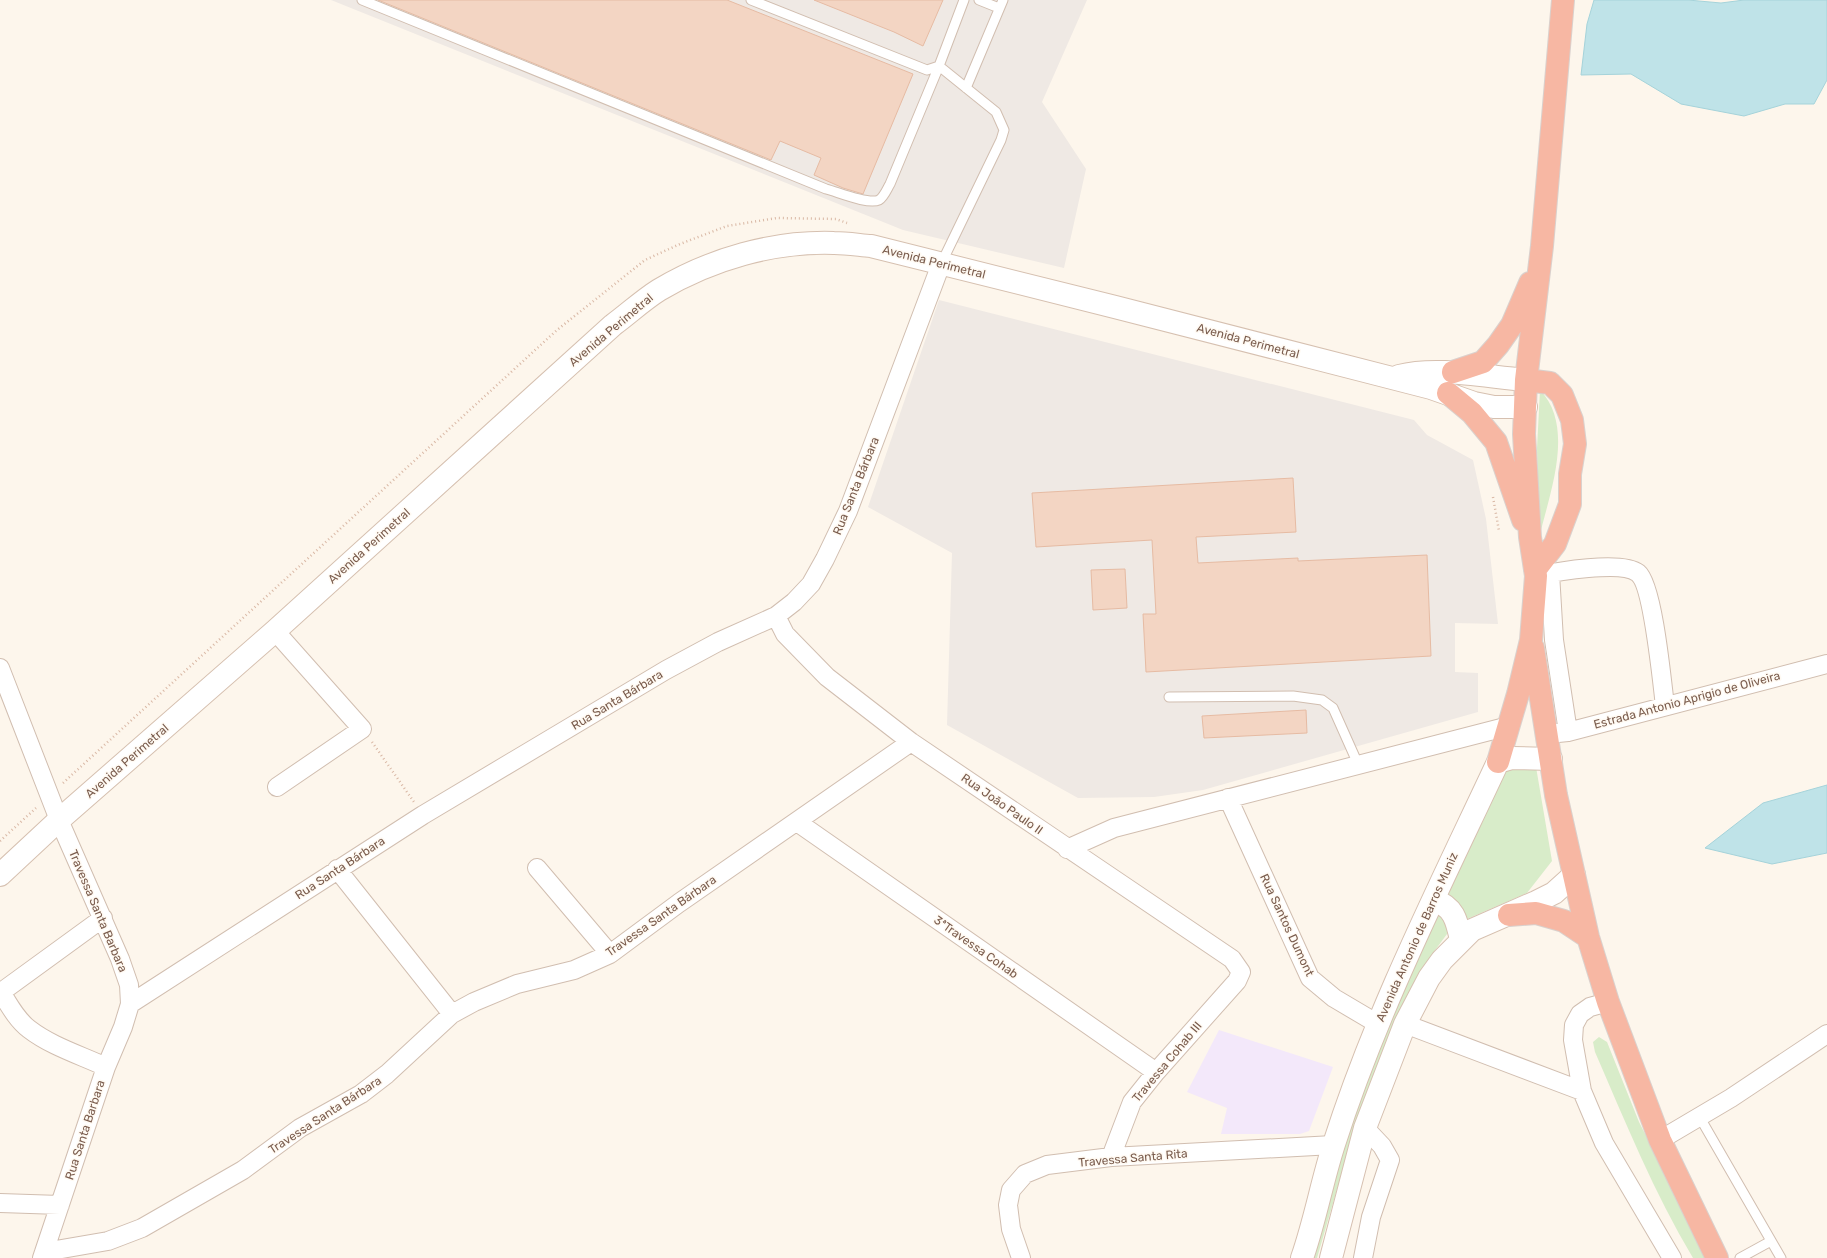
<svg xmlns="http://www.w3.org/2000/svg" width="1827" height="1258" font-family="Rubik,sans-serif">
<style>
.industrial{fill:#efe9e4}
.education{fill:#f3e8fa}
.green{fill:#d8ecc9}
.water{fill:#bfe3e8;stroke:#a5d3da}
.building{fill:#f3d5c3;stroke:#e6bba3}
.lines{fill:none;stroke-linecap:round;stroke-linejoin:round}
.lane-casing{stroke:#d1beb0;stroke-width:11}
.street-casing{stroke:#d1beb0;stroke-width:20}
.secondary-casing{stroke:#d6c0b0;stroke-width:24}
.highway-casing{stroke:#dad1cd;stroke-width:24}
.path{stroke:#d9b8a5;stroke-width:2.5;stroke-dasharray:1 3;stroke-linecap:butt}
.lane{stroke:#fff;stroke-width:9}
.street{stroke:#fff;stroke-width:18}
.secondary{stroke:#fff;stroke-width:22}
.highway{stroke:#f7b7a3;stroke-width:22}
.labels{text-anchor:middle;stroke-width:3;stroke-linejoin:round;paint-order:stroke}
.street-label{font-size:12px;fill:#7a5c4d;stroke:#fffaf3}
</style>
<rect width="100%" height="100%" fill="#fdf6ec"/>
<path class="industrial" d="M331 0H1087L1042 102 1086 169 1064 268 903 230Z
M939 300 1414 420 1427 435 1473 460 1486 519 1498 624 1455 623V672L1478 673V712L1203 790 1154 797 1078 798 947 725 952 553 868 507Z"/>
<path class="education" d="M1219 1030 1333 1067 1309 1131 1300 1134H1221L1227 1108 1187 1092Z"/>
<path class="green" d="M1540 390C1576 427 1549 495 1539 538L1537 448Z
M1535 761 1552 861 1527 893 1460 922 1443 892 1504 766Z
M1438 909 1450 930 1430 957 1413 984 1382 1052 1358 1117 1317 1258H1309L1351 1114Z
M1599 1037 1607 1042 1639 1122 1708 1258H1693C1654 1193 1625 1121 1595 1052L1593 1042Z"/>
<path class="water" d="M1594 0H1688L1721 3 1744 0H1827V80L1814 104H1785L1744 116 1681 104 1631 74 1581 75 1587 24Z
M1827 785V853L1772 864 1705 848 1763 803Z"/>
<path class="building" d="M378 0H727L913 74 863 194 843 188 814 175 821 158 780 141 771 160Z
M814 0H943L923 46 894 32Z
M1293 478 1296 532 1196 537 1198 563 1298 558V561L1427 555 1431 656 1146 672 1143 614H1156L1152 540 1036 547 1032 493Z
M1125 569 1127 608 1093 610 1091 570Z
M1306 710 1307 733 1204 738 1202 716Z"/>
<g class="lines">
<g class="lane-casing">
<path id="lane" d="M362 0 826 189C838 192 868 205 879 200 884 197 887 189 890 184L939 66 964 0
M751 0 927 70 939 66 996 112 1004 130 1001 140 941 264
M979 0 999 8
M966 88 1003 0
M1169 697 1293 696 1322 700 1333 708 1358 764
M1699 1116 1781 1258
M1740 1258 1771 1241"/>
</g>
<g class="street-casing">
<path id="street" d="M1550 573 1554 640 1568 732
M1536 576C1555 572 1622 560 1638 573 1653 585 1662 682 1665 706
M776 616 785 634 827 677 911 742 1232 959 1241 972 1237 981 1156 1072 1132 1102 1111 1157
M275 631 362 729 277 787
M0 668 59 820 120 959 129 985 130 1004 123 1027 106 1067 42 1258
M1548 734 1568 732 1827 664
M1228 798 1310 978 1334 998 1378 1024
M797 822 1156 1072
M1067 849 1114 828 1509 726
M537 868 610 954
M337 869 452 1014
M1 992C9 1005 17 1020 29 1029 51 1046 80 1055 106 1067
M0 993 103 918
M1608 1002 1590 1007 1580 1014 1574 1025 1573 1040 1582 1091 1604 1143 1672 1258
M130 1004 423 815 666 670 718 642 776 616 794 602 811 584 825 559 848 511 941 264
M1405 1024 1582 1091
M1660 1140 1731 1098 1827 1034
M0 1203 60 1205
M44 1252 108 1241 142 1228 243 1170 300 1128 361 1094 387 1074 452 1014 474 1002 517 984 574 970 610 954 679 903 911 742
M1021 1258 1011 1229 1008 1205 1011 1190 1025 1174 1047 1165 1111 1157 1333 1145
M1363 1258 1371 1217 1390 1160 1382 1146 1365 1128"/>
</g>
<g class="secondary-casing">
<path id="secondary" d="M1399 376C1438 366 1486 377 1526 380
M0 875 59 820 275 631 613 325C628 314 643 300 659 290 711 259 773 241 834 243 846 243 859 245 871 246L1115 307 1431 388 1474 403 1494 407H1526
M1433 900C1454 906 1457 921 1461 940
M1302 1258C1315 1221 1322 1181 1334 1144 1376 1012 1439 888 1498 762L1512 758 1551 759
M1331 1258 1365 1128 1405 1024 1429 978 1442 960 1472 930 1536 902 1554 893 1574 875"/>
</g>
<g class="highway-casing">
<path id="highway" d="M1453 372 1483 362 1498 345 1512 325 1530 283
M1526 380 1550 383 1562 395 1572 420 1575 444 1570 474V504L1555 544 1535 570
M1448 393 1472 413 1496 442 1523 520
M1533 648 1556 795 1588 937 1608 1002 1660 1140 1717 1258
M1498 762 1518 694 1531 640 1536 576 1530 537 1524 434 1526 380 1542 246 1563 0
M1509 915 1536 913 1564 921 1588 937"/>
</g>
<path class="path" d="M1493 497 1499 531
M372 742 414 802
M63 783 557 330 645 260 680 244 727 226 777 218 836 219 847 223
M0 841 36 808"/>
<use href="#lane" class="lane"/>
<use href="#street" class="street"/>
<use href="#secondary" class="secondary"/>
<use href="#highway" class="highway"/>
</g>
<g class="labels">
<g class="street-label">
<text transform="translate(934 262) rotate(14)" y="4">Avenida Perimetral</text>
<text transform="translate(611 330) rotate(-40)" y="4">Avenida Perimetral</text>
<text transform="translate(1248 341) rotate(15)" y="4">Avenida Perimetral</text>
<text transform="translate(856 486) rotate(-68)" y="4">Rua Santa Bárbara</text>
<text transform="translate(369 546) rotate(-42)" y="4">Avenida Perimetral</text>
<text transform="translate(617 700) rotate(-31)" y="4">Rua Santa Bárbara</text>
<text transform="translate(1687 700) rotate(-15)" y="4">Estrada Antonio Aprigio de Oliveira</text>
<text transform="translate(127 761) rotate(-41)" y="4">Avenida Perimetral</text>
<text transform="translate(1002 804) rotate(35)" y="4">Rua João Paulo II</text>
<text transform="translate(340 868) rotate(-33)" y="4">Rua Santa Bárbara</text>
<text transform="translate(98 911) rotate(67)" y="4">Travessa Santa Barbara</text>
<text transform="translate(661 916) rotate(-35)" y="4">Travessa Santa Bárbara</text>
<text transform="translate(1287 925) rotate(65)" y="4">Rua Santos Dumont</text>
<text transform="translate(1417 937) rotate(-66)" y="4">Avenida Antonio de Barros Muniz</text>
<text transform="translate(976 947) rotate(35)" y="4">3ªTravessa Cohab</text>
<text transform="translate(1167 1062) rotate(-50)" y="4">Travessa Cohab III</text>
<text transform="translate(325 1115) rotate(-33)" y="4">Travessa Santa Bárbara</text>
<text transform="translate(85 1130) rotate(-72)" y="4">Rua Santa Barbara</text>
<text transform="translate(1133 1158) rotate(-5)" y="4">Travessa Santa Rita</text>
</g>
</g>
</svg>
